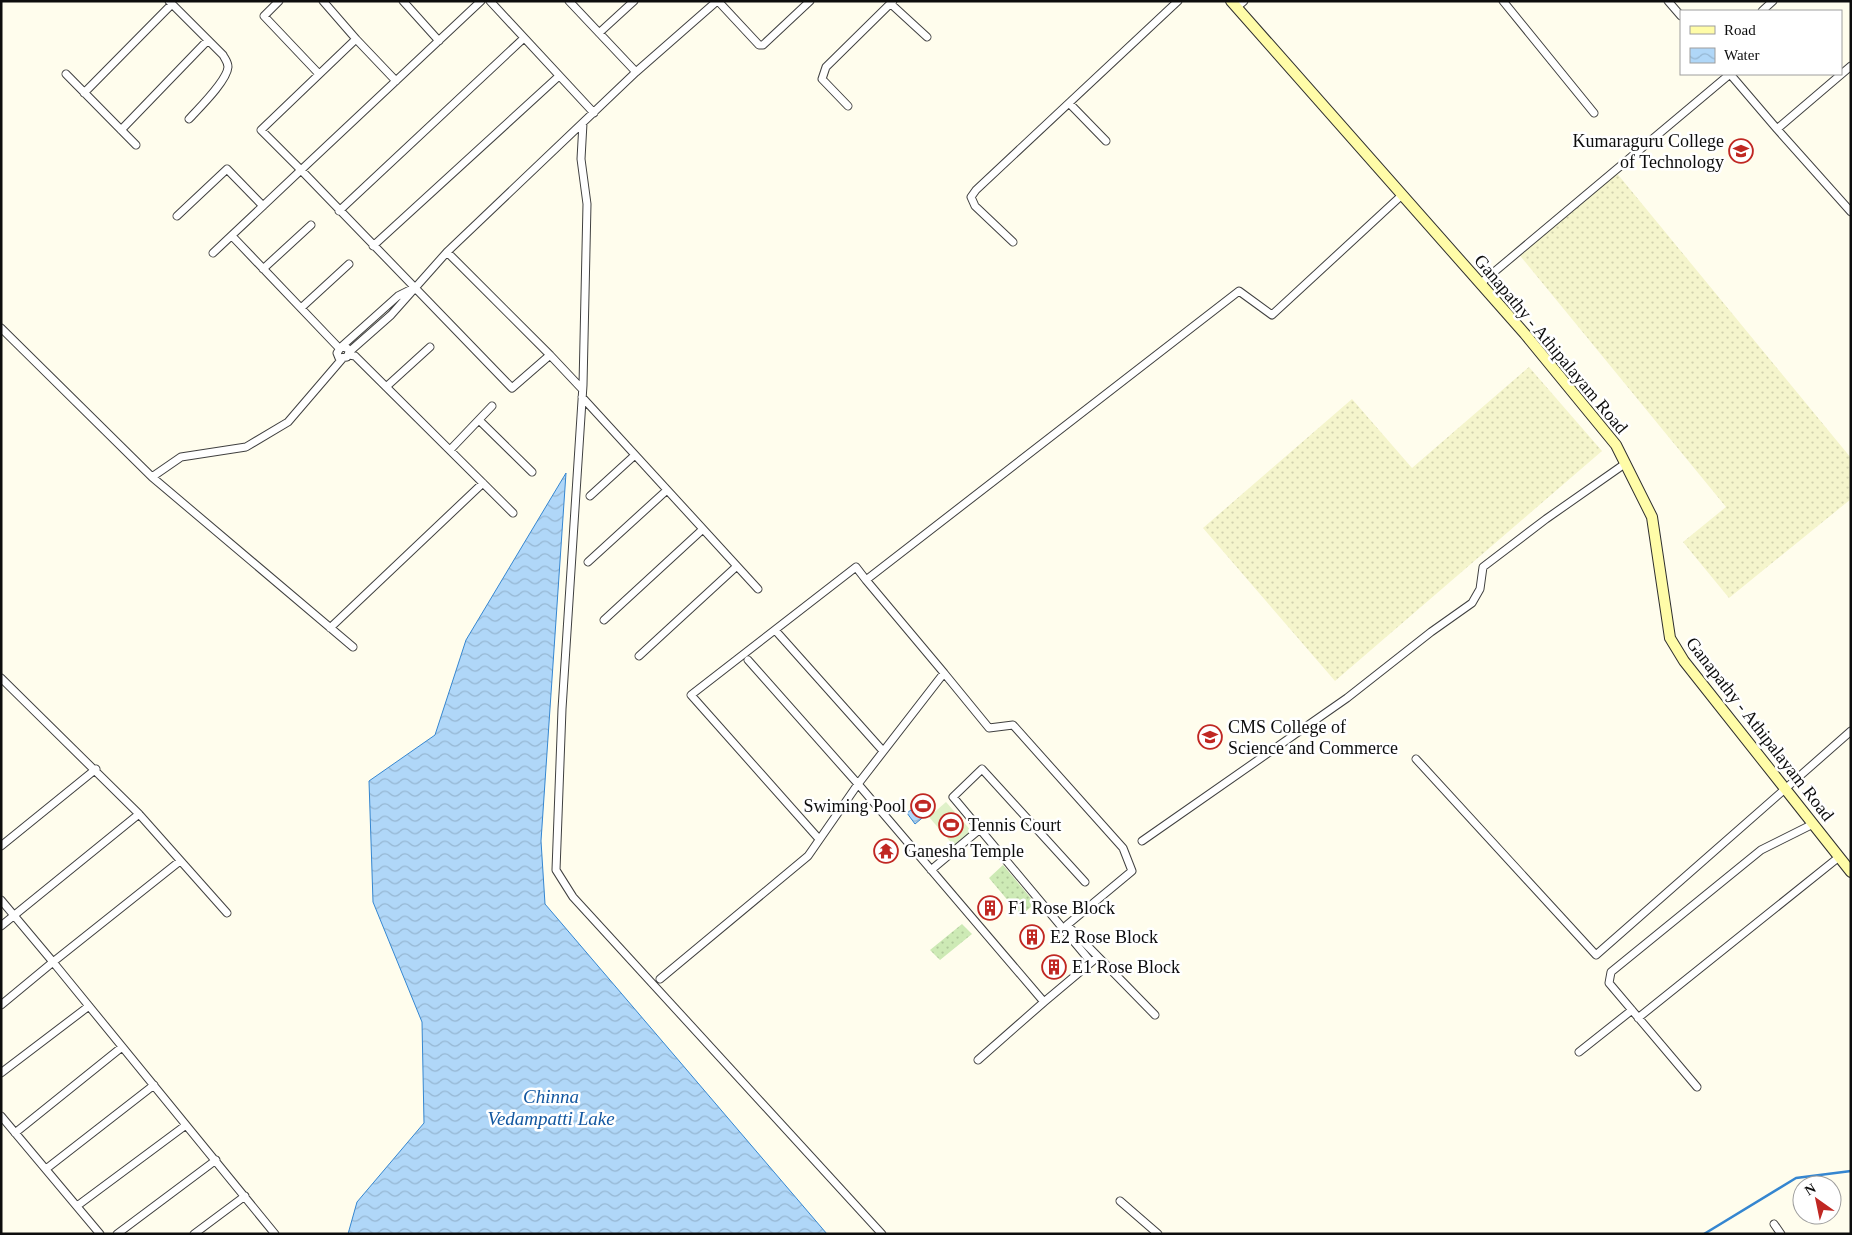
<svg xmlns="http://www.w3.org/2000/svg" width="1852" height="1235" font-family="Georgia,serif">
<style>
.farmland{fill:url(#farmland-dots)}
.park{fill:url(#park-dots)}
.pitch{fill:#dff1c8}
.water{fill:url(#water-waves);stroke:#3586d0}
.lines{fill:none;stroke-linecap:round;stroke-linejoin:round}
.stream{stroke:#3586d0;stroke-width:2.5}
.minor-casing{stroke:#404040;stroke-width:9}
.secondary-casing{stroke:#2f2f2f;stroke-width:12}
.minor{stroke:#fff;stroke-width:7}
.secondary{stroke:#fffca8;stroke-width:10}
.labels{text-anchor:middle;stroke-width:5;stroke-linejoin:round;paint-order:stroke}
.poi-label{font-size:18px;fill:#0d0d0d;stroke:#fff;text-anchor:start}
.street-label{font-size:18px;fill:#0d0d0d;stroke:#fff}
.water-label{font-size:19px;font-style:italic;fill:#1358a1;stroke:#fff}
</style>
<defs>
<pattern id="farmland-dots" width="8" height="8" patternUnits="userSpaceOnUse" patternTransform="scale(1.25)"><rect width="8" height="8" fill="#f5f5cc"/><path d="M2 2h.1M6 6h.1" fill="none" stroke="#d1d1ae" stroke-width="1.8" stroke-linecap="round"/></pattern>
<pattern id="park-dots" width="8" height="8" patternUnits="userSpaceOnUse" patternTransform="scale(1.25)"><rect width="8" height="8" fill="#cdeab5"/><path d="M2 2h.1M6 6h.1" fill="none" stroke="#afc89a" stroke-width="1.8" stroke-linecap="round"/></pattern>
<pattern id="water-waves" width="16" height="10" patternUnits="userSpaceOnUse" patternTransform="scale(1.25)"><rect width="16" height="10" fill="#b0d7f8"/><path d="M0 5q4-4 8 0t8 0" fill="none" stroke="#96b7d3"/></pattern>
</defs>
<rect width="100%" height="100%" fill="#fffded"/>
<path class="farmland" d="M1615 171 1851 458V499L1729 598 1683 542 1726 507 1517 252Z
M1529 367 1602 451 1335 681 1203 528 1352 399 1412 468Z"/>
<path class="park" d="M1003 865 1035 903 1021 916 989 878Z
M962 924 972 934 940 960 930 950Z"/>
<path class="pitch" d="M946 802 973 833 955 847 929 817Z"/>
<path class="water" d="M566 473 541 841 545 904 827 1234H348L357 1202 424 1123 422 1022 373 902 369 781 435 735 466 640Z
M923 794 931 803 927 804 933 809 915 824 907 813 920 803Z"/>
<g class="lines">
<path class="stream" d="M1704 1234 1796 1178 1851 1171"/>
<g class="minor-casing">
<path id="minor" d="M169 1 223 55C225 59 228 62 228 67 227 81 199 108 189 119
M279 1 264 16 319 74
M323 1 356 39 261 130 301 170 481 1
M403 1 439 41
M490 1 594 113
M718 1 759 45H763L810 1
M1503 1 1594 113
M1668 1 1681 16
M891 4 927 37
M1237 7 1244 1
M1762 11 1773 1
M599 33 634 1
M356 39 396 81
M636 72 717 1
M66 74 136 145
M84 93 172 4
M1069 103 1106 141
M848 106 822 79 826 67 893 1
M583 123 581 159 587 204 583 385 562 709 556 870 573 897 882 1234
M1777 129 1851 212
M121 130 208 40
M339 211 524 38
M177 216 227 169 263 206
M232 236 339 348
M1013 242 975 206 971 197 976 190 1178 1
M373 246 559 76
M213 253 301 170 512 388 550 355 447 252 636 72 569 1
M263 269 311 225
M1481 283 1730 74 1777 129 1851 66
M301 308 349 264
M1 328 152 477 353 647
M341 347 398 296 412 289
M349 352 347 348 341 347 337 353 339 358 347 357 349 352 391 315 447 252
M349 355 355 356 513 513
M550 355 582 389
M386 387 430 347
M582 397 758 589
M479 420 532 472
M450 450 492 406
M152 477 181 457 246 447 288 422 342 359
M590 496 635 455
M588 562 667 490
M604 620 703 529
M330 628 483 483
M775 630 883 751
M639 656 737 566
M944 673 989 728 1013 725 1123 848 1132 871 1067 925 1155 1015
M1 678 139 814 227 913
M1416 759 1596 955 1851 731
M819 839 691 695 856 567 866 580
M1142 841 1347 698 1431 632 1472 603 1480 589 1483 567 1546 519 1626 463
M1 846 96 769
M180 861 53 962 275 1234
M931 870 980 829
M1085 882 982 769 953 797 1091 962
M1 900 53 962 1 1005
M1 926 139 814
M660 979 808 856 858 784 748 660
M1044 1002 1094 960
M1638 1018 1839 857
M1579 1052 1632 1010
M978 1060 1044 1002 858 784 944 673 866 580 1239 291 1272 315 1402 195
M1 1073 89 1006
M1697 1087 1609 983 1611 972 1761 850 1813 824
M1 1116 100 1234
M15 1133 122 1047
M46 1169 154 1085
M1120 1201 1158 1234
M77 1206 186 1125
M1774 1224 1781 1234
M117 1234 216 1160
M194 1234 245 1196"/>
</g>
<g class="secondary-casing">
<path id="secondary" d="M1231 1 1525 334 1616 445 1652 517 1670 638 1684 661 1851 872"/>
</g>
<use href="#minor" class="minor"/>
<use href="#secondary" class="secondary"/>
</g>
<defs>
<g id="university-ring" transform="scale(1.25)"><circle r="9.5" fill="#fff" stroke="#c02722" stroke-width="1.5"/><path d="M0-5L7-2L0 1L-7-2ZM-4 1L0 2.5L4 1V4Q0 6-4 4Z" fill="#c02722"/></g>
<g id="stadium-ring" transform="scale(1.25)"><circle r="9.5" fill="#fff" stroke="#c02722" stroke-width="1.5"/><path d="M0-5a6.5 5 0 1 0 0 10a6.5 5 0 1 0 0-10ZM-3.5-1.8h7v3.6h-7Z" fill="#c02722"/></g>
<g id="temple-ring" transform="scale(1.25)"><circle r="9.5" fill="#fff" stroke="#c02722" stroke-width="1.5"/><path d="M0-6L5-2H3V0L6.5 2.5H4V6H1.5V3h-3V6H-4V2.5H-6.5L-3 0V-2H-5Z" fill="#c02722"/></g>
<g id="building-ring" transform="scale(1.25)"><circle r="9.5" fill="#fff" stroke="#c02722" stroke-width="1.5"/><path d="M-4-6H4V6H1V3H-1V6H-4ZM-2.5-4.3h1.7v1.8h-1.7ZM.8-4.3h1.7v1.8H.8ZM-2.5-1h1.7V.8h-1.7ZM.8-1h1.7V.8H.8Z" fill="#c02722"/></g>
</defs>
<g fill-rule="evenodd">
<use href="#university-ring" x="1741" y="151"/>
<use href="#university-ring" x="1210" y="737"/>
<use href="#stadium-ring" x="923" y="806"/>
<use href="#stadium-ring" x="951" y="825"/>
<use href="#temple-ring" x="886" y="851"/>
<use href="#building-ring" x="990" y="908"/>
<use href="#building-ring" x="1032" y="937"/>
<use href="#building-ring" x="1054" y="967"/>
</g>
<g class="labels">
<g class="poi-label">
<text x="1724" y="147" text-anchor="end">Kumaraguru College<tspan x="1724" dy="21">of Technology</tspan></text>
<text x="1228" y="733">CMS College of<tspan x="1228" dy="21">Science and Commerce</tspan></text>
<text x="906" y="812" text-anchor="end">Swiming Pool</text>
<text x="968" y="831">Tennis Court</text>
<text x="904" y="857">Ganesha Temple</text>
<text x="1008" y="914">F1 Rose Block</text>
<text x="1050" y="943">E2 Rose Block</text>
<text x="1072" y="973">E1 Rose Block</text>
</g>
<g class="street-label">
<text transform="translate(1551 344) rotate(50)" y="6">Ganapathy - Athipalayam Road</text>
<text transform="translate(1760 729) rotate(52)" y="6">Ganapathy - Athipalayam Road</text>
</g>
<g class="water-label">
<text x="551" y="1103">Chinna<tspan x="551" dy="22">Vedampatti Lake</tspan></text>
</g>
</g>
<rect width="1852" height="1235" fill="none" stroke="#0d0d0d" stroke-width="5"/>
<rect x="1680" y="10" width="162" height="65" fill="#ffffff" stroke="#9e9e9e"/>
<rect x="1690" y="26" width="25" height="8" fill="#fffca8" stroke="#9e9e9e"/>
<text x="1724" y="35" font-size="15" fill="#0d0d0d">Road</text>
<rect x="1690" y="48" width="25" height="15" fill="url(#water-waves)" stroke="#9e9e9e"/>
<text x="1724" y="60" font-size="15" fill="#0d0d0d">Water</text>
<g transform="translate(1817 1200) rotate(327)"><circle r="24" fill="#ffffff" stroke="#9e9e9e"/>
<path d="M0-4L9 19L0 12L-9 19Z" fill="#c02722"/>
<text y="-8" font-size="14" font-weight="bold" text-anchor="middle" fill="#0d0d0d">N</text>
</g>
</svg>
